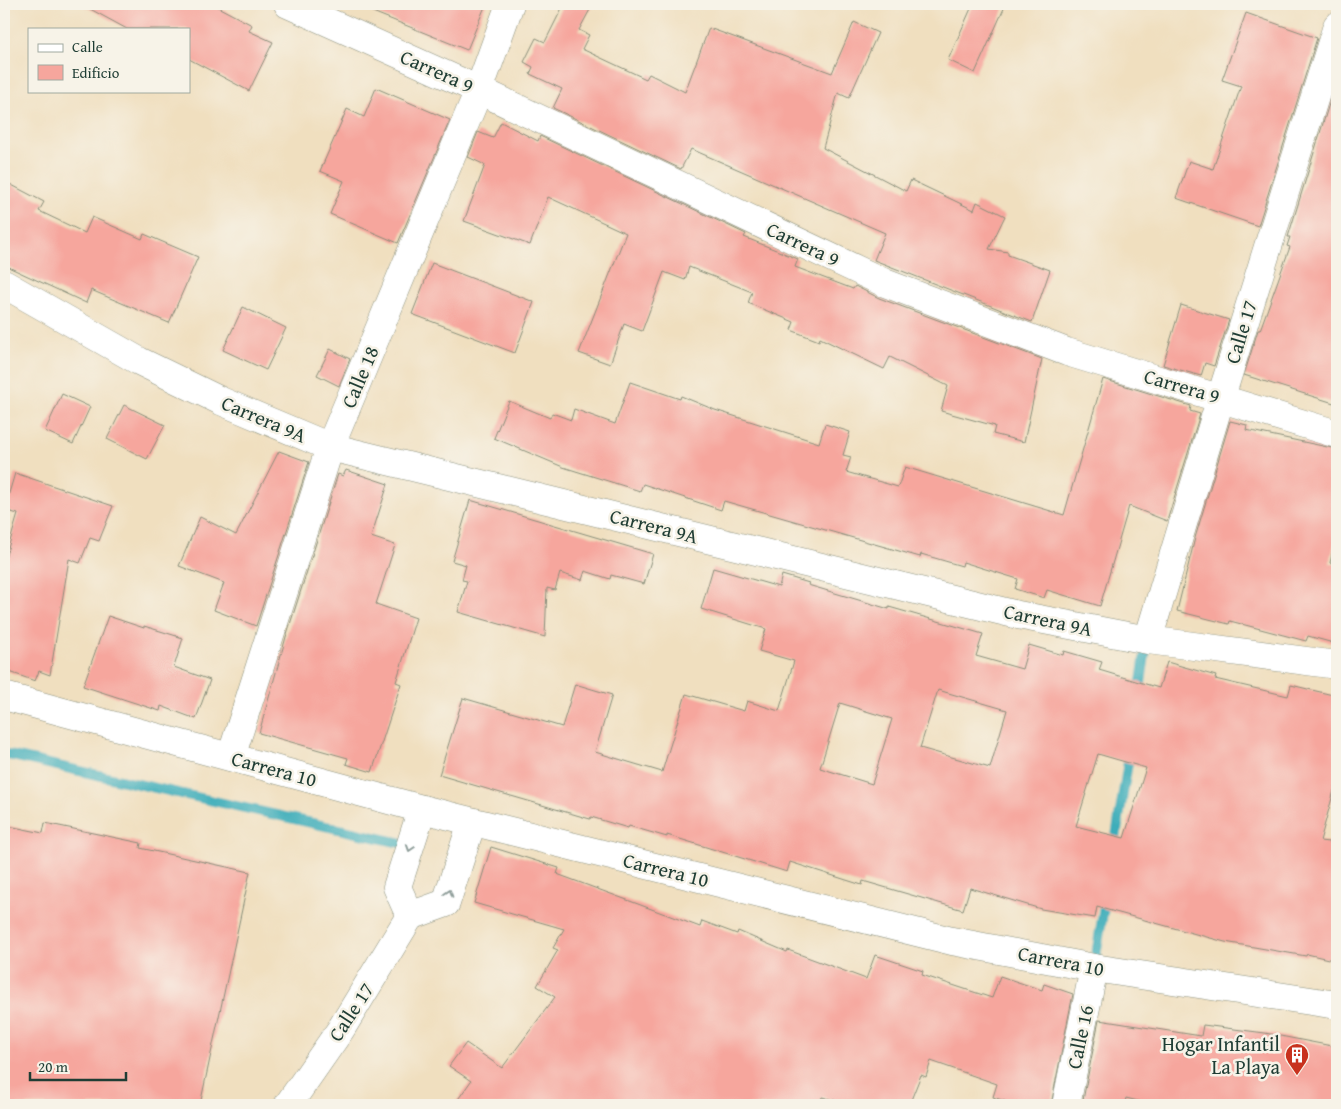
<svg xmlns="http://www.w3.org/2000/svg" width="1341" height="1109" font-family="'Gentium Book Plus',serif">
<style>
.lines{fill:none;stroke-linecap:round;stroke-linejoin:round}
.stream{stroke:#3dadba;stroke-width:10}
.building{fill:#f6a69d;fill-rule:evenodd}
.street-casing{stroke:#888e7a;stroke-width:29}
.secondary-casing{stroke:#888e7a;stroke-width:29}
.street{stroke:#fff;stroke-width:28}
.secondary{stroke:#fff;stroke-width:28}
.oneway{stroke:#8f9e9a}
.labels{text-anchor:middle;stroke-width:5;stroke-linejoin:round;paint-order:stroke}
.street-label{font-size:20px;fill:#1f3d34;stroke:#f7f3e8}
.poi-label{font-size:20px;fill:#1f3d34;stroke:#f7f3e8;text-anchor:end}
</style>
<rect width="100%" height="100%" fill="#f7f3e8"/>
<filter id="ink" filterUnits="userSpaceOnUse"><feTurbulence type="fractalNoise" baseFrequency=".02" numOctaves="2"/><feDisplacementMap in="SourceGraphic" scale="10" xChannelSelector="R" yChannelSelector="G"/><feConvolveMatrix kernelMatrix="1 2 1 2 8 2 1 2 1" color-interpolation-filters="sRGB"/></filter>
<filter id="wash" filterUnits="userSpaceOnUse"><feTurbulence type="fractalNoise" baseFrequency=".0096" numOctaves="4" result="noise"/><feDisplacementMap in="SourceGraphic" scale="20" xChannelSelector="R" yChannelSelector="G"/><feGaussianBlur stdDeviation="1.12" result="paint"/><feColorMatrix in="noise" values="0 0 0 0 0 0 0 0 0 0 0 0 0 0 0 0 0 1.4 0 .05"/><feComposite in="paint" operator="in"/></filter>
<g filter="url(#wash)">
<rect width="100%" height="100%" fill="#f0dfbf"/>
<g class="lines">
<path class="stream" d="M1139 696 1147 641
M4 754 401 843
M1114 849 1130 750
M1094 967 1106 895"/>
</g>
<g id="blocks">
<path class="building" d="M81 4H212L252 25 249 31 273 42 249 91 189 59V29H127Z
M353 4H486L467 50Z
M564 4H593L579 30 589 35 582 49 646 79 649 74 685 92 709 28 832 73 854 22 878 33 849 98 838 93 823 148 906 191 911 180 974 210 977 202 1005 216 989 249 1008 252V255L1050 270 1032 322 874 260 885 233 691 149 681 169 553 108 562 89 530 74 533 67 524 62 536 38 545 42Z
M973 4H1006L975 73 948 60Z
M1246 13 1317 38 1258 226 1176 198 1189 161 1213 169 1241 86 1222 80Z
M1337 78V404L1244 375 1258 330H1260L1290 247 1287 246 1290 237H1288Z
M376 88 450 120 398 243 330 214 344 181 320 171 347 109 364 117Z
M501 122 538 141 540 136 746 234 744 237 798 259 795 267 853 289 855 286 879 298 1042 359 1024 442 993 434 995 426 941 411 948 386 890 357 884 369 820 338 819 341 791 330 794 322 748 303 752 292 689 267 685 280 664 272 642 331 624 324 610 364 579 353 626 233 548 197 530 245 464 221 485 165 468 157 478 132 493 138Z
M4 181 44 202 39 211 85 233 92 217 142 239 144 234 198 257 169 323 91 290 86 303 4 265Z
M432 263 534 302 515 353 412 314Z
M1181 305 1229 320 1214 366 1205 363 1201 376 1163 365Z
M243 307 286 328 266 370 223 350Z
M330 349 350 359 339 386 317 375Z
M1103 379 1191 406 1190 411 1200 414 1167 521 1129 506 1100 606 1047 590 1044 598 1015 589 1018 579 963 562 962 566 921 554 920 557 724 501 721 510 643 484 640 491 563 467 494 438 509 401 550 418 552 413 571 420 574 409 615 424 630 382 680 399 681 396 715 410 819 443 825 424 850 432 843 455 851 457 846 472 898 487 905 467 1064 515Z
M62 394 90 407 73 444 45 431Z
M124 405 165 425 147 459 107 439Z
M1230 421 1247 425 1246 430 1337 449V531L1330 563 1337 565V644L1308 636 1306 641 1230 621 1229 624 1177 611 1195 538Z
M279 451 309 462 256 626 214 610 224 583 179 566 200 517 236 535Z
M346 470 388 484 371 537 395 545 376 604 416 618 396 682 401 684 372 772 346 764 348 758 259 733 286 637 338 474 343 476Z
M15 473 113 506 99 541 90 538 80 563 69 559 50 675 39 671 35 681 4 670V562L18 514 4 510Z
M470 500 653 554 644 584 611 575 610 579 585 571 582 580 560 573 555 590 547 588 545 637 458 612 467 581 462 580 466 565 452 561Z
M713 568 779 587 782 575 809 583 808 585 889 609V607L983 634 976 656 1022 669 1029 645 1063 655 1064 651 1102 662 1099 670 1159 688 1167 662 1216 676 1215 679 1288 696 1291 685 1337 696V780L1320 841 1337 843V961L1307 954 1306 956 1225 942 1097 907 1095 918 1041 909 970 888 963 910 863 881 862 885 790 862 787 872 667 835V837L629 826 628 828 591 817 590 819 439 775 463 698 562 727 575 684 612 695 595 752 662 772 686 694 744 711 747 701 779 711 794 661 759 651 766 629 701 609ZM938 690 1007 710 990 768 920 748ZM840 703 892 719 872 784 820 768ZM1098 754 1146 768 1124 838 1076 826Z
M108 616 144 628V626L183 638 174 667 210 680 196 719 161 706 160 711 83 686Z
M45 823 141 843 140 848 250 872 200 1105H4V825L43 833Z
M491 847 559 868 557 874 700 927 702 921 737 934 738 931 787 952 788 950 866 979 875 955 923 971 922 975 992 998 1000 976 1042 990 1044 984 1073 994 1051 1105H1016L993 1097 997 1084 931 1061 926 1077 921 1075 909 1105H853L822 1097 819 1105H454L471 1081 449 1066 466 1043 502 1068 555 997 537 986 558 950 553 948 564 929 474 903Z
M1099 1020 1201 1036 1203 1025 1265 1033 1337 1047V1105H1154L1126 1098 1124 1105H1082Z"/>
</g>
</g>
<g filter="url(#ink)">
<use href="#blocks" fill-opacity="0" stroke="#888e7a" stroke-width="1"/>
<g class="lines">
<g class="street-casing">
<path id="street" d="M288 4 479 90 885 283 1067 352 1337 434
M4 284 139 361 221 401 330 447 1018 615 1148 640 1337 665
M1148 640 1221 397 1337 26
M231 757 330 447 479 90 510 4
M410 916 397 887 422 809
M288 1105 341 1029 410 916 446 903 472 822
M1066 1105 1094 968"/>
</g>
<g class="secondary-casing">
<path id="secondary" d="M4 696 422 809 952 941 1094 968 1337 1005"/>
</g>
<use href="#street" class="street"/>
<use href="#secondary" class="secondary"/>
</g>
<defs><path id="oneway-chevron" d="M-2-3.5L2.5 0L-2 3.5" fill="none" stroke-width="1.6" stroke-linecap="round" stroke-linejoin="round" transform="scale(1.25)"/></defs>
<g class="oneway">
<use href="#oneway-chevron" transform="translate(410 848) rotate(108)"/>
<use href="#oneway-chevron" transform="translate(449 893) rotate(-72)"/>
</g>
</g>
<defs>
<g id="building-pin" transform="scale(1.25)"><path d="M0 17L-7.5 6A9.5 9.5 0 1 1 7.5 6Z" fill="#c8321e" stroke="#f7f3e8"/><path d="M-4-6H4V6H1V3H-1V6H-4ZM-2.5-4.3h1.7v1.8h-1.7ZM.8-4.3h1.7v1.8H.8ZM-2.5-1h1.7V.8h-1.7ZM.8-1h1.7V.8H.8Z" fill="#fff"/></g>
</defs>
<g fill-rule="evenodd">
<use href="#building-pin" x="1297" y="1055"/>
</g>
<g class="labels">
<g class="street-label">
<text transform="translate(437 71) rotate(24)" y="7">Carrera 9</text>
<text transform="translate(803 244) rotate(25)" y="7">Carrera 9</text>
<text transform="translate(1241 332) rotate(-73)" y="7">Calle 17</text>
<text transform="translate(360 377) rotate(-67)" y="7">Calle 18</text>
<text transform="translate(1182 386) rotate(16)" y="7">Carrera 9</text>
<text transform="translate(264 419) rotate(23)" y="7">Carrera 9A</text>
<text transform="translate(654 526) rotate(14)" y="7">Carrera 9A</text>
<text transform="translate(1048 620) rotate(12)" y="7">Carrera 9A</text>
<text transform="translate(274 769) rotate(15)" y="7">Carrera 10</text>
<text transform="translate(666 870) rotate(14)" y="7">Carrera 10</text>
<text transform="translate(1061 961) rotate(11)" y="7">Carrera 10</text>
<text transform="translate(351 1012) rotate(-57)" y="7">Calle 17</text>
<text transform="translate(1080 1037) rotate(-78)" y="7">Calle 16</text>
</g>
<g class="poi-label">
<text x="1280" y="1051">Hogar Infantil<tspan x="1280" dy="23">La Playa</tspan></text>
</g>
</g>
<rect width="1341" height="1109" fill="none" stroke="#f7f3e8" stroke-width="20"/>
<rect x="28" y="28" width="162" height="65" fill="#f7f3e8" stroke="#a1aaa0"/>
<rect x="38" y="44" width="25" height="8" fill="#ffffff" stroke="#a1aaa0"/>
<text x="72" y="52" font-size="15" fill="#1f3d34">Calle</text>
<rect x="38" y="65" width="25" height="15" fill="#f6a69d" stroke="#a1aaa0"/>
<text x="72" y="78" font-size="15" fill="#1f3d34">Edificio</text>
<path d="M30 1072v8h96v-8" fill="none" stroke="#1f3d34" stroke-width="2.5"/>
<text x="38" y="1072" font-size="15" fill="#1f3d34" stroke="#f7f3e8" stroke-width="4" paint-order="stroke">20 m</text>
</svg>
